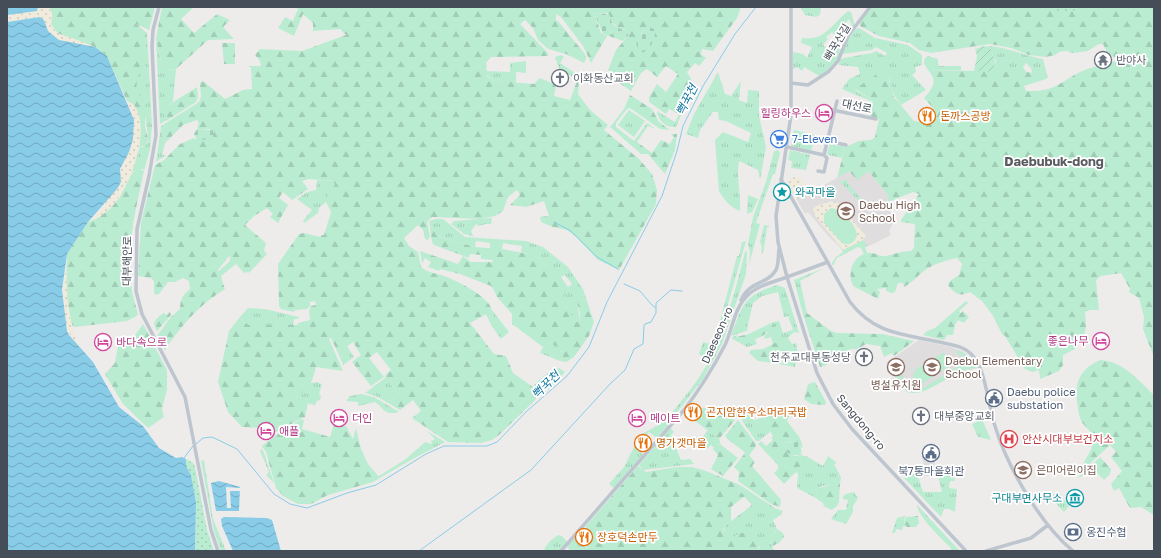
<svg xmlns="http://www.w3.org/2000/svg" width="1161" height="558" font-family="'Golos Text','Noto Sans KR',sans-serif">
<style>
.education{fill:#dfdddd}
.grass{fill:url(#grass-tufts)}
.forest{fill:url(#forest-firs);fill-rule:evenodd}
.sand{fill:url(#sand-dots)}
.cemetery{fill:url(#cemetery-stones)}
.park{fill:url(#park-dots)}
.garden{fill:url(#garden-furrows)}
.pitch{fill:#baecd1}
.water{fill:url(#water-waves)}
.pier{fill:#eeeceb}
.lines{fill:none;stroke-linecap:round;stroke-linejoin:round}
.stream{stroke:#88cce8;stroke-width:1}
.minor{stroke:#bdc5ce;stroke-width:3.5}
.labels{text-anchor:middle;stroke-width:3.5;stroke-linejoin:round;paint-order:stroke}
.street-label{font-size:11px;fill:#454d58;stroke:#fff}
.worship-label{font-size:11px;fill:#5b616d;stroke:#fff;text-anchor:start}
.hotel-label{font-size:11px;fill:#b23c85;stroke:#fff;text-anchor:start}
.food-label{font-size:11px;fill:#c56008;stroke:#fff;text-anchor:start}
.shop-label{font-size:11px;fill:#366cbe;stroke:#fff;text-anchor:start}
.culture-label{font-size:11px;fill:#0d838f;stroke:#fff;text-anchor:start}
.education-label{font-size:11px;fill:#785e54;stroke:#fff;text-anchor:start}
.service-label{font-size:11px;fill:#4e5e75;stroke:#fff;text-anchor:start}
.health-label{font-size:11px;fill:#be3a42;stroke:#fff;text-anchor:start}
.water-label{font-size:12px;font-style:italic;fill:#1076a0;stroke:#fff}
.quarter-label{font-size:13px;font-weight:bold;fill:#595b60;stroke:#fff}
</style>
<defs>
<pattern id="grass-tufts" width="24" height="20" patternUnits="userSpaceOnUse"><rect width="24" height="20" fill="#baecd1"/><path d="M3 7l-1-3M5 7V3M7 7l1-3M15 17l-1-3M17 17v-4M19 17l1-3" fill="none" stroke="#a1ccb6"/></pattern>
<pattern id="forest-firs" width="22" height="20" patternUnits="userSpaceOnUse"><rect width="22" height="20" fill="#baecd1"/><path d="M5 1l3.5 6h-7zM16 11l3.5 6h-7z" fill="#a1ccb6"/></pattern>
<pattern id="sand-dots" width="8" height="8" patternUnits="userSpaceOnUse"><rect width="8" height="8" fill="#f0ebdc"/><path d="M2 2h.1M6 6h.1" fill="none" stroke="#cfcbbf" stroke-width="1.8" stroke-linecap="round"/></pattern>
<pattern id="cemetery-stones" width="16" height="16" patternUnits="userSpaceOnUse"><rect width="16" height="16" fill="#baecd1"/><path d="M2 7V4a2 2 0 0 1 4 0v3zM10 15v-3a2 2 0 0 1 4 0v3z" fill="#a1ccb6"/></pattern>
<pattern id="park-dots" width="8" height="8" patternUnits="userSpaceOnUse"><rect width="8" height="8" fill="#baecd1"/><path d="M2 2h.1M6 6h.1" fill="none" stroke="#a1ccb6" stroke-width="1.8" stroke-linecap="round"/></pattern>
<pattern id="garden-furrows" width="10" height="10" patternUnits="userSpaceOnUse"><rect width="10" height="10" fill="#baecd1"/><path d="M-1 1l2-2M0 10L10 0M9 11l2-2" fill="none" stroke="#a1ccb6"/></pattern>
<pattern id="water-waves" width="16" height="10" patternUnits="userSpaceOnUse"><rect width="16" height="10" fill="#88cce8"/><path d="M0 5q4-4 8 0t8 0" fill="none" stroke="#71a8bf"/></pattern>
</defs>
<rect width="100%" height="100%" fill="#eeeceb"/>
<path class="education" d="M849 171H868L888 195 889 209 894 221 889 231 891 235 867 247 863 240 843 250 830 238 808 212 805 214 787 182 795 177H800L810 193Z
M919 340 951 347 962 351 969 356 977 368 954 374 923 391 907 392 888 369 886 363Z
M928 452 930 456H932L938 476H924L922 471 925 469 922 457Z"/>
<path class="grass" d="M800 7H821L820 15 816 17 805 15Z
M848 11 851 12 855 26H852L849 19 835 35 832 32 826 37 828 39 823 45 834 54 838 48 840 50 837 59 821 77 804 67 802 71 797 67 793 69V52L803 54 807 58 812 47 801 43 802 38C825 41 831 25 848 11Z
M859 28 875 38 908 45 922 55V65L915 67 916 72 912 75 926 90 901 105C893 95 889 86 889 73L855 90 873 100V102L842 89 849 79 860 74 858 67 839 65 840 60 844 58 872 53 876 51 885 56 887 53 876 47 872 50 842 54 849 37 856 29Z
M147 33 152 125 150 149 144 171 143 169 134 171 131 175 140 146 143 147 148 143C149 137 144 105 141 99 139 95 136 92 136 88 135 69 145 52 147 33Z
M156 38 162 66 171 70 176 69 173 102 167 106 164 122 160 124Z
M989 46C1008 47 1024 56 1043 59L1047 75 1032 73 1031 68 1026 63 1023 67 1026 72H993L996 61Z
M561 55 564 57 560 63 578 75 575 79 567 73 560 71 555 57Z
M928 56 938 59V66H961V70H928L924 63 925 58Z
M526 61V73L516 72V83L494 81 486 74V71L510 72V63Z
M718 72 725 94 731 96 741 81 739 100 747 103 748 90 759 91V116L766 147 760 180 758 170 739 161C736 178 741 193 740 211 730 207 724 200 719 191L715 140 723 132 748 142 751 133 726 121 719 120 718 112H713L700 130 698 138 686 134 694 114Z
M690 94 676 127C666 128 658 121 657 111L675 122Z
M629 110 645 121 634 137 618 125Z
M161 126 165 143 162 155H166L156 162Z
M794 130 815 135 811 151 791 146Z
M830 144 845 147 842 158 828 155 827 153Z
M778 150 780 153 775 174H773L756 223 760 224 749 265 750 252 748 244 753 217 766 182 774 151Z
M790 150 810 155 806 170 791 168 792 161 788 160Z
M317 180 335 181 336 184 332 188 326 202 319 208 318 213 304 223 303 221 312 210 297 199 307 192 316 190Z
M843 180H848L847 182 861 199 859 201 840 182Z
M748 195 758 199 752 212 747 214Z
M492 218 491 224H486L479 226 476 224 471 231 473 236 464 234 451 224 454 221Z
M436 219H443L465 237 526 241 543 247 568 267 583 289H581L578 309 580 320 578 322 575 321 561 302 568 287 572 284 565 275 561 277 535 256 521 252 522 246 503 243 502 249H490V243L476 241 475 247 441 238 436 235 429 221Z
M764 225 770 226 767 228 763 254 761 253 762 247 760 242Z
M863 240 867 246 865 247 867 253 864 254 861 248 858 247 837 258 833 266 832 263 836 257 843 252 838 244 843 250Z
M746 241 724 318 723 323 719 325 737 256H739L742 242Z
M747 251 746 274 722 344 703 379 671 420 669 416C684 398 699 380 710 359 726 325 736 288 745 252Z
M230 257 236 264 221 276 223 285 218 272 230 261Z
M824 268 800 281 807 313 803 314 794 280Z
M777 285 785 288 799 333 794 332 788 338 792 344 796 343 798 353 795 367 779 364V362L788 364 790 355 781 352 783 346 777 342 773 344 771 337 765 339 764 335 767 334 773 322 779 321 783 333 793 330 788 316 784 317 778 292 762 296 753 303 747 329 749 330 731 336C743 304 743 296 777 285Z
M248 308 265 309 299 317 298 319H294L293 325H249L239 318Z
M492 310 509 332 501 339 491 325 486 314Z
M737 335 736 337 751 340 755 339 757 344 747 347 731 338Z
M712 340 716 341 706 360 699 354 703 342 710 344Z
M548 343 556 344 561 348 562 354 560 361 540 353 543 347Z
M347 346 354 357 343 365 338 353Z
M958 350 969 356 977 368C952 368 928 399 907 392L898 381 897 376 901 372 908 391 910 392 920 387 921 389 956 368 954 363 957 362 959 366 967 362 963 356 957 354Z
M559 368 565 372 551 387 538 396 534 385 550 371Z
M385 378 399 394 388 403 376 396 365 393Z
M316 382 322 384 319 394 321 396 320 400 317 401 315 405 296 400 298 393C304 393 308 389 311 383Z
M361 394 374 397 399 412C382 416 384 407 375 402L358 406V402L346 401 350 396Z
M720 407 733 409 738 416 735 417 719 409Z
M741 411 747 414 754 420 768 416 770 432 759 441H756L743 422 739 413Z
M982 419 991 440 978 437 972 424Z
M666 421 669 424 657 438 649 432 636 448 643 454 614 488 609 484 624 467 640 435Z
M671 428 674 432 671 435 681 460 690 459 694 464 643 470 639 465Z
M708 430 719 439 721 445 719 444 713 447 711 445 706 450 697 444Z
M427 431 445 442 409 461 380 478 379 476 406 459 425 442 432 444 431 441 435 439Z
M262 449 264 453 274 483 266 475 269 472 260 451Z
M803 456H806L823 466 828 456 837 463 834 464 841 477 840 484 822 486 818 488 816 498 797 488 798 474 796 472Z
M204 460 213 519 226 551H221L214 531 201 461Z
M912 468 916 470 923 492H942L938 476 954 474 955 481H950L949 488 957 489 955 512 949 509H944L941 517 904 478V476Z
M740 485 775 508 783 511 781 515 773 520 777 529C770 537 770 542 774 551H757L760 547 740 533 730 540C725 535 723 532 725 526L752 505 739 491Z
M854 492 858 498 853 506V512L846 524 831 519 838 510H846L848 500 843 499V496L846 494Z
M1058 492 1069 506 1064 512 1050 497Z
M917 505 959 550 958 551H950L951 548C942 539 918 517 917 505Z
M905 516 904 523 907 527 903 526 902 530 896 529 895 533H892L897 518Z
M558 535 562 536 567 542 559 551H547L544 549 550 541Z
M576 536 588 549 587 551H571L567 547Z"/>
<path class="forest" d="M49 7H155L149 30 136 24 147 33 146 44 139 69 136 88 145 107V126L148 139 146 146H140L138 114 134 105 127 101 107 56 95 47 57 33 51 24 52 14Z
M162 7H194L181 19 194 33 217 14 230 20 223 27 234 39 208 40 176 69 166 70 162 66 156 38Z
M295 7H741L737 18 713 51 702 49 701 54 706 58 699 66 695 63 687 72 695 86 679 114 669 109 666 114 649 102V97L657 84 666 92 678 74 666 66 657 77 647 69 641 73 631 91 611 77V72L608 70 616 50 627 37 626 30C615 28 612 23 608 13H594L601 33 607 36 591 63 583 46 561 17 556 14V22L557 20 585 54 586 59 584 63 566 54 548 49 538 40 533 28 525 20 520 24 548 53V56L491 57 486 63 487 76 494 81 534 84 540 78 556 85 554 96 570 100 577 81 579 79 578 94 590 110 608 125 604 130 639 159 652 174 657 190 656 204 619 270 598 260 577 238 567 230 553 227 541 222 540 217 549 216 544 201 526 207 510 205 520 195 517 190 508 197 503 211 495 216 481 219 432 217 427 222 430 236 428 240 425 239 423 230 418 225 404 238 409 246 418 252 421 267C431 274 432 272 441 275 454 279 491 297 492 311L470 323 494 354 506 356 513 373 533 387 536 399 499 435 492 440 481 443 448 442 412 418 421 411 413 400 400 410 388 403 399 394 385 378 386 374 391 370 377 352 369 358 384 377 371 386 352 362 361 355 353 342 338 353 331 338 329 339 343 371 316 367C313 377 310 394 298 393L296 399 308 403 305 417 274 433 270 427 262 428 242 427 228 412 218 382 229 331 239 318 249 325H297L298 323 310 320 309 311 311 306 316 305 315 301 310 302V306L307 309 295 310 294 312 281 309 279 306 278 264 299 234 304 233 320 237 322 235H324L331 212 326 202 329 191 335 185 334 181 309 179 302 181 308 189 292 200 283 192 279 198 288 205 278 223 270 217 273 214 267 208 254 216 245 225 266 243 264 251 267 254 249 273 248 272 244 273 229 256 218 270 225 289C200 304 182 325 166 348L165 351 157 336 170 318 180 309C180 300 183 294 190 289L189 281 183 278 175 282H168L159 294 156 295 154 293V281L151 278 138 276 141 223 155 165 164 160 180 144 194 138 197 140 214 133 210 129H197L199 123 197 120 183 125 165 143 161 126 199 102 201 97 200 83 203 81 225 99 243 90 252 89 251 68 249 66H261L260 61 255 55 260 49 302 51 346 35 340 29 313 31V23L303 14 294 36 278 28 285 17 293 21 298 9ZM646 29 647 49 640 54 641 33Z
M871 7H1154V357L1143 329 1144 317 1139 298 1129 292 1130 289 1121 273 1101 276 1096 280 1099 310H1090L1085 312 1086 326 1083 342 1077 343 1075 349 1063 355V365L1059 371 1040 379 1039 370 1032 372 1025 369 1005 336 1002 334 993 316 982 301 970 292C959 297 955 294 948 285L950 281 959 275 962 264 957 258C947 260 933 264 924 271 917 276 912 283 904 287L903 283H898L895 292 892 293 886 291V288L877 289 880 292 878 299 853 286C847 274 852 255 868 253 874 252 879 257 886 256 895 254 902 251 911 251L914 248 915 224 901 222V220L919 194 913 192 888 202V195L868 171 857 180 849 171 837 178 845 147 859 141 871 140 875 137 879 119 870 116 873 100 855 89 880 72 889 73V81L894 97 914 121 927 123 935 118V110L924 98C933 88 938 81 928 70L1026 72 1045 74 1048 77 1046 79 1024 86 1026 91C1054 92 1057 84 1080 72 1091 67 1106 64 1118 60L1107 52 1103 44H1099L1088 51 1073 53 1066 51 1059 52 1055 55 1046 57 1029 55 1011 48 990 44 931 53 919 50 910 43 879 36 860 26V23Z
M222 43H235V64H224Z
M197 87 198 97 196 102 166 121H163L167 106Z
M630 95 652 109 659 122 670 130 660 129 630 108 627 109 616 123V127L634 141 647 123 656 129 648 126 637 142 652 153 661 140 670 144 674 137 671 134H677L675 150 665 174 648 154H641L610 127 624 109Z
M138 168 144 171C136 209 126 246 131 285 132 295 136 305 138 315L127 321 75 327 72 325 66 294 67 254 88 222 98 218 110 209 120 197 131 175Z
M429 221 436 235 441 238 475 247 502 249 534 255 561 277 568 287 561 302 577 322 580 320V315L576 293 579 289H583L594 322 589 336 574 357 566 362 560 361 562 351 558 346 548 343 543 347 512 324V314L497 297 494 290 491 286 460 274 440 269 439 271 428 267 431 262 425 258 422 263 420 251 458 264 463 256 471 262H492L493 260 481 259V255L470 254 469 258 434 245 432 242Z
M966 301 968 303 959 311 961 313 963 311 969 317 964 323 958 320 955 325 953 335H947L944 340 923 335 927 331 935 328Z
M170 312 171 315 157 331 154 324C156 318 159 316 164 313L166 315Z
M807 313 831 331 837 333 882 334 914 341 894 356 892 353 884 357 880 346 866 344 857 349H850V353L826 356 827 365 820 367 803 314Z
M773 322 775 325C767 335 748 347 736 337L749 334Z
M143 324 167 370V390L162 409 164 417 148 428 123 404 105 374 115 363 118 346C129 347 137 332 143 324Z
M777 342H779L784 346 779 364 758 361 749 353 751 350 763 349Z
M1100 360C1123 361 1138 380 1154 395V515L1141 507 1130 508 1119 488 1114 491 1111 484 1122 471 1111 457 1116 452 1110 445 1082 471C1082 460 1093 452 1093 440 1093 430 1084 428 1081 420 1078 414 1078 407 1077 401 1075 380 1081 369 1100 360Z
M815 382 826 402 825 405 811 404 804 399 808 384Z
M704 408 719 411 735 420 719 439 690 417 691 414 697 413 696 410Z
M794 408 790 413 787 421 800 438 803 448 793 441 789 442 785 447 794 456 803 455V458L796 472 784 484 774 473 778 469V465L758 444 761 441 766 446 773 440 771 438 773 436 767 426 768 416Z
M300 420H304L302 429 330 437 334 424 346 426 353 439 356 428 361 449 368 464 380 478 373 482 328 495 311 504H298L283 496 276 488 266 452 262 446 276 435Z
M738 420 756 444 755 448 749 455 755 462 752 466 781 500 780 507 771 504 738 481 739 472 734 467 745 453C739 446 730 443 725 436Z
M715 444 721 445 738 458 723 476 711 469 718 455 713 449Z
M1100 457 1111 469 1110 474 1104 480 1095 471 1077 478Z
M638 466 646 472 677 467H692L706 471 740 485 739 491 745 496 731 507V521L725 526 723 530 730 540 740 533H750L760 543 757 551H587L588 540 585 537 588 534 586 532V526Z
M836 484H840L839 502 837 506 832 510 823 506 824 504 816 498 818 488Z
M918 516 919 523 916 527H907L904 523 906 517Z
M777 529 783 533 784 537 779 543 772 546 771 538Z"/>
<path class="sand" d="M38 7H49L52 14 51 24 53 29 61 35 72 38 95 47C82 44 63 45 52 36 46 30 46 22 40 17L7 22V15L37 11Z
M127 101C160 112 128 212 91 220L102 208 119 176 123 162 129 152 130 108Z
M795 177H800L810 193 796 199 787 182Z
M832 201 834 204 837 202 866 236 863 240 843 250 815 216 813 209 816 206Z
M66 271 68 311 78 346C60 325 60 297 66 271Z"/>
<path class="cemetery" d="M594 13 609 14C613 27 614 27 628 31V35L623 41 603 34Z
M647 27 654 29C658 39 648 53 638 54L636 40Z
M197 129 213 130V139L197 140 194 134Z
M793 441C801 443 802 448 801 455H791L785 450 786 444Z"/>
<path class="park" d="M1042 7H1087L1065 13Z
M186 459 193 463 195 467 207 530 214 551H195L196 502 191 475 186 466Z"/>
<path class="garden" d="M984 46 990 47C994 57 997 62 993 72L974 71 977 56 975 49Z"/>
<path class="pitch" d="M831 208C841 208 856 225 857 235 855 243 849 246 842 243L824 223V214Z
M943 353 950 358 948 367 923 383 916 381 913 376 916 369Z"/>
<path class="water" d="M7 7H38L37 11 7 15Z
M40 17 44 20 48 31 59 40 95 47 107 56 134 120 133 139 129 152 120 169 121 182 117 189 88 222 67 254 62 290 67 331 69 335 93 362 119 407 143 426 159 448 176 458 182 457 186 459V466L191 475 196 502 195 551H7V22Z
M219 481 240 487 239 511H216L211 483Z
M224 517 267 518 272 520 281 551H233L222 526 221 519Z"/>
<path class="pier" d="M226 487 240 488V491H230L231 508H227Z"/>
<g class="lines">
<path class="stream" d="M554 222 571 231 597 257 618 269
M624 284 640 291 652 305 656 308
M196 444 203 438 212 437 237 449 274 494 290 504 307 508 347 493 376 485 426 454 444 446H487L497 442 527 411 567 376 589 347 607 302 662 196 677 151 683 126 703 86 735 34 756 7
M184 458 193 446
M419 551 531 470 610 384 625 370 634 349 643 344 644 326 645 324 651 322 656 313V303L671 290 682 291"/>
<path class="minor" d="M159 7 153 30 152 46 156 135 149 176 137 229 136 291 142 314 185 397 211 530 218 551
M791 83 808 85 828 72 838 61 848 36 870 7
M823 108 876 119
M827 141 846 145
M787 147 824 155 827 158 824 172 818 171
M824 155 837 101
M781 179 850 302C876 336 906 334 944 343 954 345 965 347 972 355 986 369 988 406 995 426 1007 466 1040 524 1073 551
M778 199 784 195 790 197
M828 262 787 277 817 373 833 404 852 429 966 551
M741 300C749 281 767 285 776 270 779 264 778 255 779 249
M561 551 684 410C700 389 713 368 725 345 733 328 734 308 748 295 758 285 774 282 787 277L778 242 776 216 791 115V7
M986 551 1031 538 1048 525"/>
</g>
<defs>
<g id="temple-ring" transform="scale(0.9)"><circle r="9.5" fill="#fff" stroke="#6b7280" stroke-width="1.5"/><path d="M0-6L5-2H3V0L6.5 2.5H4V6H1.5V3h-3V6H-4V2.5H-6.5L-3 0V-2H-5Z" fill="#6b7280"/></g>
<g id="church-ring" transform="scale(0.9)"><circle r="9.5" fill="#fff" stroke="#6b7280" stroke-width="1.5"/><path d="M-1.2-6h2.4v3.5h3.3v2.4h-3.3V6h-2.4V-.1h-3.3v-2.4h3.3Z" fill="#6b7280"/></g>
<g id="hotel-ring" transform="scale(0.9)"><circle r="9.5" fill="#fff" stroke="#d1479c" stroke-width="1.5"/><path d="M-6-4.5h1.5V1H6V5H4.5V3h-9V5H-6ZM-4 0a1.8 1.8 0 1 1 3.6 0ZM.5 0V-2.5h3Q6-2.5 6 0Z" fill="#d1479c"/></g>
<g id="restaurant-ring" transform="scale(0.9)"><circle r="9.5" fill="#fff" stroke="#e8710a" stroke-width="1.5"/><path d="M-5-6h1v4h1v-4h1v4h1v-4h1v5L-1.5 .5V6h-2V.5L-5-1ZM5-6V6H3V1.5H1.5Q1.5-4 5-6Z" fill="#e8710a"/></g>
<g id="supermarket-ring" transform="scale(0.9)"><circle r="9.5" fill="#fff" stroke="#3f7fe0" stroke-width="1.5"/><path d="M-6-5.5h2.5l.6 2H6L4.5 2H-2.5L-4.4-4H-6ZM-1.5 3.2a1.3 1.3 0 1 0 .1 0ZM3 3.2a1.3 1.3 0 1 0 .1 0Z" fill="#3f7fe0"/></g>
<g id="sight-ring" transform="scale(0.9)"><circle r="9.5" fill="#fff" stroke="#0f9aa8" stroke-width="1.5"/><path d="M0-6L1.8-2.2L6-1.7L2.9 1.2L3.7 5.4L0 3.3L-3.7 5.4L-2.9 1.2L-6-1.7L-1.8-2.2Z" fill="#0f9aa8"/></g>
<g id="school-ring" transform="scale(0.9)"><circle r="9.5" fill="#fff" stroke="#8d6e63" stroke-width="1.5"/><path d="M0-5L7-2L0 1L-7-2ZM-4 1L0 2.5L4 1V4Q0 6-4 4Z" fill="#8d6e63"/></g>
<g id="civic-ring" transform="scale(0.9)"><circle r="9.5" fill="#fff" stroke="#5c6f8a" stroke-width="1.5"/><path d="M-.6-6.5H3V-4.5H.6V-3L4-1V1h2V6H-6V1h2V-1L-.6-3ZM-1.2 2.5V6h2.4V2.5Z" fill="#5c6f8a"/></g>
<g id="hospital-ring" transform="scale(0.9)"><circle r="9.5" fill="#fff" stroke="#e0444e" stroke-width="1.5"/><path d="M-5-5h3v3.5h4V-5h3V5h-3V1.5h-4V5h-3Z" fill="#e0444e"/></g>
<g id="museum-ring" transform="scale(0.9)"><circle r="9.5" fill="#fff" stroke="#0f9aa8" stroke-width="1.5"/><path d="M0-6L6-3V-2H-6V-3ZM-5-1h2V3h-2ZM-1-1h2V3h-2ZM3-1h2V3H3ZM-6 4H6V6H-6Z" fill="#0f9aa8"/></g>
<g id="bank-ring" transform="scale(0.9)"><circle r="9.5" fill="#fff" stroke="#5c6f8a" stroke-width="1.5"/><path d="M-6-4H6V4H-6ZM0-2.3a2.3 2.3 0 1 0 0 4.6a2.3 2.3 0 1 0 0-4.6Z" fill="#5c6f8a"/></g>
</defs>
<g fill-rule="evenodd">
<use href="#temple-ring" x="1103" y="60"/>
<use href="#church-ring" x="560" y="78"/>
<use href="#hotel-ring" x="824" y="113"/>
<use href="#restaurant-ring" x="927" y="116"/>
<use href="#supermarket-ring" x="779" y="139"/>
<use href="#sight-ring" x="782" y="192"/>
<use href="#school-ring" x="846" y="211"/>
<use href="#hotel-ring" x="1101" y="341"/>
<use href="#hotel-ring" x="103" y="342"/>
<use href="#church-ring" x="864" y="357"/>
<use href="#school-ring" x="896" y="367"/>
<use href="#school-ring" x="932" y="367"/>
<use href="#civic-ring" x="994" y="398"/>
<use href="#restaurant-ring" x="693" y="412"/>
<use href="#church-ring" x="921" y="416"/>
<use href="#hotel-ring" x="339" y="418"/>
<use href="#hotel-ring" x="637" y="418"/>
<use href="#hotel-ring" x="266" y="431"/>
<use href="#hospital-ring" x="1009" y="439"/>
<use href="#restaurant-ring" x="643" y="443"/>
<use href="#civic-ring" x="931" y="453"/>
<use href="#school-ring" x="1023" y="470"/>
<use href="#museum-ring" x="1075" y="498"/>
<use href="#bank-ring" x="1073" y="532"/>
<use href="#restaurant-ring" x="584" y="537"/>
</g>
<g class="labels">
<g class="street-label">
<text transform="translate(837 42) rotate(-59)" y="4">뻐꾹산길</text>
<text transform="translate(857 106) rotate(12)" y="4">대선로</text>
<text transform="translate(127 261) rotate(-89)" y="4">대부해안로</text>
<text transform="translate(717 335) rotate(-66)" y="4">Daeseon-ro</text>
<text transform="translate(861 422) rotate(50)" y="4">Sangdong-ro</text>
</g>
<g class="worship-label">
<text x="1116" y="64">반야사</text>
<text x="573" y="82">이화동산교회</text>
<text x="851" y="361" text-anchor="end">천주교대부동성당</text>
<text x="934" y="420">대부중앙교회</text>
</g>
<g class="hotel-label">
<text x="811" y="117" text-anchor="end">힐링하우스</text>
<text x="1088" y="345" text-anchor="end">좋은나무</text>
<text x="116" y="346">바다속으로</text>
<text x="352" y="422">더인</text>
<text x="650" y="422">메이트</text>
<text x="279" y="435">애플</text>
</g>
<g class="food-label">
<text x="940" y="120">돈까스공방</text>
<text x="706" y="416">곤지암한우소머리국밥</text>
<text x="656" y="447">명가갯마을</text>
<text x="597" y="541">장호덕손만두</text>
</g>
<g class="shop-label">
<text x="792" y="143">7-Eleven</text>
</g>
<g class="culture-label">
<text x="795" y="196">와곡마을</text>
<text x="1062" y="502" text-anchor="end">구대부면사무소</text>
</g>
<g class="education-label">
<text x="859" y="209">Daebu High<tspan x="859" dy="13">School</tspan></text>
<text x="945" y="365">Daebu Elementary<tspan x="945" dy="13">School</tspan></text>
<text x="896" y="389" text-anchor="middle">병설유치원</text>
<text x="1036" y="474">은미어린이집</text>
</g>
<g class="service-label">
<text x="1007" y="396">Daebu police<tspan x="1007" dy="13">substation</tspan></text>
<text x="931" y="475" text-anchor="middle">북7통마을회관</text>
<text x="1086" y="536">옹진수협</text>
</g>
<g class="health-label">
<text x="1022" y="443">안산시대부보건지소</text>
</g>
<g class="water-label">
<text transform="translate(687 100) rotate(-63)" y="4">뻑꾹천</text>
<text transform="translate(546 385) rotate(-44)" y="4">뻑꾹천</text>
</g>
<g class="quarter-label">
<text x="1054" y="166">Daebubuk-dong</text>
</g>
</g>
<rect width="1161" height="558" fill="none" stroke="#454d58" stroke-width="16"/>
</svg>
